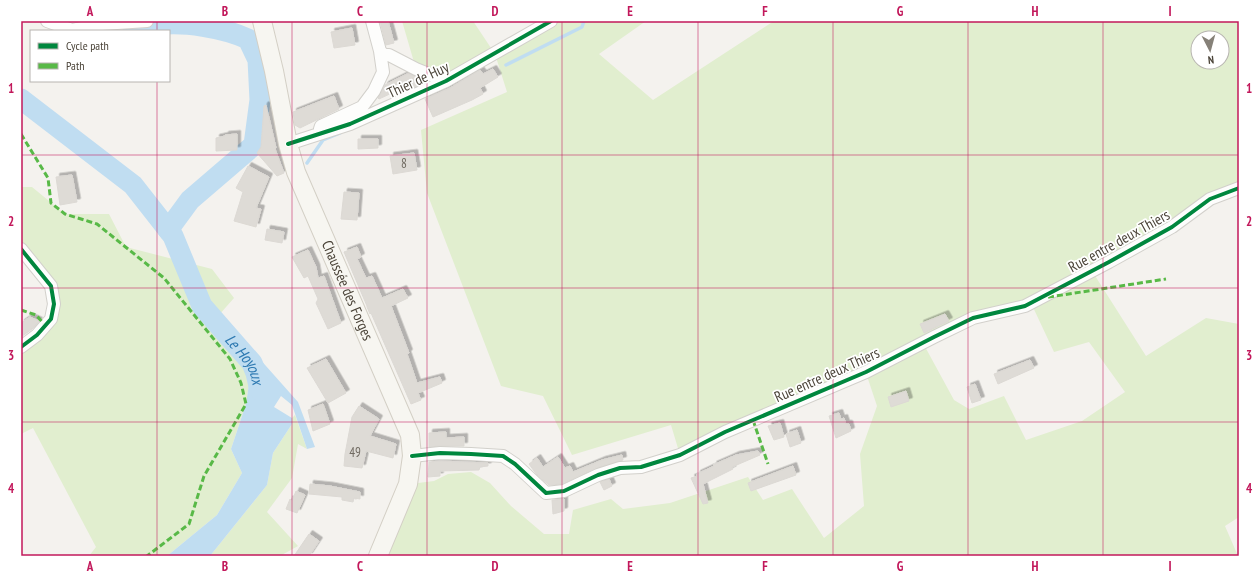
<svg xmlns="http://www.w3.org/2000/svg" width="1260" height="577" font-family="'PT Sans Narrow',sans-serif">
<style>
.green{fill:#e1eecf;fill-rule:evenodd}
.water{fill:#c0ddf1}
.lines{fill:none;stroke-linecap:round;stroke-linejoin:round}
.stream{stroke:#c0ddf1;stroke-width:3.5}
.river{stroke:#c0ddf1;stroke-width:21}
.building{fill:#dedbd6;stroke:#dcd9d4;filter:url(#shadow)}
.minor-casing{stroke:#d2d0cb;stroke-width:14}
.secondary-casing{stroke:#d3cfc5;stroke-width:20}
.minor{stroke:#fdfdfc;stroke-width:12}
.secondary{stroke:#f7f6f1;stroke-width:18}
.quiet{stroke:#58b947;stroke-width:3;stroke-dasharray:6 3;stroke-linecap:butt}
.cycleway-casing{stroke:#fff;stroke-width:6}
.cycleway{stroke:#00873e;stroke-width:4}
.grid{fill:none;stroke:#c2185b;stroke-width:1;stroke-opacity:0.55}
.labels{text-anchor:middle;stroke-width:3.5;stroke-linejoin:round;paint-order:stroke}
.number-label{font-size:13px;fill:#706a61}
.street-label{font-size:15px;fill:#4b4439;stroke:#fff}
.water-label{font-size:16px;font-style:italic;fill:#2e7ab2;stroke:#fff}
.neatline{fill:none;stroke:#c2185b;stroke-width:1.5}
.grid-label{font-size:13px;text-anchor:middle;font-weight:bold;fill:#c2185b}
</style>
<defs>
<filter id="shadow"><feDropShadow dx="3.5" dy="-3.5" stdDeviation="0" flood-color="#0004"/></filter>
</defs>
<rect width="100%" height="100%" fill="#f4f2ee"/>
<path class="green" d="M402 21H473L495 54 551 21H646L599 54 653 100 774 21H1239V188L1092 271 1146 356 1206 318 1239 324V517L1225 526 1238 556H386L418 483 434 481 448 474 471 472 490 483 511 506 544 534H569L573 510 611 499 623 509 670 503 748 477 763 500 792 489 824 538 864 506 860 454 877 406 866 373 680 455 671 425 572 455 543 396 501 386 427 193 421 130 507 92 495 54 446 81 416 69ZM1198 38H1222V62H1198ZM1031 303 1054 352 1089 342 1125 392 1082 421 1026 440 1004 396 969 409 954 400 923 343 973 318Z
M21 187H32L65 214H109L126 247 212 269 234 298 219 315 252 363 246 404 231 449 242 473 217 515 167 556H89L96 547 33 428 21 434V347L51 319V286L21 249Z
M295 415 307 449 298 444 292 478 267 512 298 546 280 556H210L267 485 273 453 292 424V418Z"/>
<path class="water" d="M258 357 298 402 315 447 307 449 292 405 281 396 274 407 292 418V424L273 453 267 485 210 556H167L217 515 242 473 231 449 246 404 252 363Z"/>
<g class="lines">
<path class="stream" d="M506 65 582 27 584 21
M307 163 323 140 340 133"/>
<g class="river">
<path d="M133 31C141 29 149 27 157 25 183 21 224 28 248 39L258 60 260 100 254 145 190 200 168 230"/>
<path id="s1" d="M21 99 133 185 173 236 202 306 252 363 256 373 260 390"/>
</g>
</g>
<path class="building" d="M380 21H388L394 43 386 45Z
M352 28 355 45 334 48 331 32Z
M493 69 498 77 480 88 483 94 472 100 433 117 425 99 450 88 480 70 483 74Z
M407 74H409L424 80 425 82 413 88 409 85 379 99 378 98 385 85Z
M334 96 339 109 300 128 295 125 293 112Z
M266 105 276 148 275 149 284 173 277 176 257 153 261 147 264 106Z
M237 134V150L216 151V138L225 136V135Z
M358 139H378V148L358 149Z
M414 153 417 170 393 174 390 156Z
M248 166 269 177 256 208 261 209 256 227 234 221 243 192 236 188Z
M72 175 77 202 60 205 56 177Z
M344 192 359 193 357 220 341 219Z
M267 229 284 232 282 243 265 240Z
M357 247 361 257 357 259 366 278 372 276 382 298 403 289 408 298 391 306 409 353 407 354 417 383 440 377 442 383 418 393 421 400 411 404 371 313 370 314 367 307V306L344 252Z
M308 250 316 267 318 278 324 276 341 323 328 329 316 303 318 299 308 276 304 278 292 257Z
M945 314 949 321 924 333 920 324Z
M30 317 39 321 32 329 21 337V323Z
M326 359 346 393 328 403 307 368Z
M1030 360 1034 368 998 384 994 374Z
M975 384 981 400 972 403 967 387Z
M906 391 909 401 891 407 888 397Z
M323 404 330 424 313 431 308 410Z
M359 406 379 419 370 436 396 444 393 458 366 451 362 468 344 466 345 454 352 417Z
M839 413 841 419 844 418 846 424H849L851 431 836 438 829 416Z
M780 423 784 437 774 440 768 426Z
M797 430 801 443 790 447 786 434Z
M446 432V438L464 437V446H440L429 447V433Z
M758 451 760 455 732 467 733 469 703 484 708 503 703 504 691 478 697 476V474L714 466 713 465 736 455Z
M622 455 623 460 596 468 562 484 549 485 537 475 529 464 537 458 543 467 558 457 565 468 570 466 573 472 602 460Z
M440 461 488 463V466L480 467 479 470 440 471V476L428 477 429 462Z
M793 466 796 475 751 491 748 483Z
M609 479 612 486 604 490 600 482Z
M310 484 330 486 360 492V499L354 498 353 502 342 500V497L309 494Z
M296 491 305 495 297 513 286 509 290 499 292 501Z
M564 499V511L553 514 552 500Z
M309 534 319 541 309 556H294Z"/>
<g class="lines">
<g class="minor-casing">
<path id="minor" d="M47 21 72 30 102 24 147 21
M380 51 384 55H389L416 69 446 81
M320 129 321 126 362 107 374 91 383 72 380 51 372 21
M288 144 350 124 446 81 551 21
M21 249 51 286 54 304 51 319 37 335 21 347
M412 456 440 453 471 454 503 456 515 464 546 493 564 491 598 475 620 468 641 467 680 455 725 432 866 372 934 337 973 318 1025 306 1109 262 1172 227 1210 199 1239 188"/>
</g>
<g class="secondary-casing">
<g id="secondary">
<path id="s2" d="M262 21 274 71 288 144 296 172 410 435 412 456 408 484 378 556"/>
</g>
</g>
<use href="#minor" class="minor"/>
<use href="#secondary" class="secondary"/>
<path class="quiet" d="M21 134 48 178 51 203 65 214 97 224 164 278 230 359 241 383 246 404 204 476 189 524 147 556
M1048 297H1049L1166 279
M21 310 36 315 45 325
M753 420 768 464"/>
<g class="cycleway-casing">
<path id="cycleway" d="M288 144 350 124 446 81 551 21
M21 249 51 286 54 304 51 319 37 335 21 347
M412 456 440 453 471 454 503 456 515 464 546 493 564 491 598 475 620 468 641 467 680 455 725 432 866 372 934 337 973 318 1025 306 1109 262 1172 227 1210 199 1239 188"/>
</g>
<use href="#cycleway" class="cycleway"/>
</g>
<path class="grid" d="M157 21V31M292 21V556M427 21V556M562 21V556M698 21V556M833 21V556M968 21V556M1103 21V556M157 81V556M21 155H1239M21 288H1239M21 422H1239"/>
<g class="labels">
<g class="number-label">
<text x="404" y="168">8</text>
<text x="355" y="457">49</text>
</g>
<g class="street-label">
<text transform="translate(418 80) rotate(-25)" y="5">Thier de Huy</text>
<text transform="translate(1119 241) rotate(-29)" y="5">Rue entre deux Thiers</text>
<text dy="5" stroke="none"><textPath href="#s2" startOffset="284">Chaussée des Forges</textPath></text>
<text transform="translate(827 375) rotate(-24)" y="5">Rue entre deux Thiers</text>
</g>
<g class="water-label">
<text dy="6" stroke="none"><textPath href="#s1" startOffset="351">Le Hoyoux</textPath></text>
</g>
</g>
<rect width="1260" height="577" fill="none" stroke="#ffffff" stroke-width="44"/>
<rect x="30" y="30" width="140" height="52" fill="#ffffff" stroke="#b7b4b0"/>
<rect x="38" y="43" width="20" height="6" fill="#00873e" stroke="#b7b4b0"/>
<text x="66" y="50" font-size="12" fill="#4b4439">Cycle path</text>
<rect x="38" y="63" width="20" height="6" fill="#58b947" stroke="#b7b4b0"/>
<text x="66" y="70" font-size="12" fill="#4b4439">Path</text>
<g transform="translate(1210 50) rotate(174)"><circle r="19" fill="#ffffff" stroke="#b7b4b0"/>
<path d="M0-3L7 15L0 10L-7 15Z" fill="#868178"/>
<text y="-6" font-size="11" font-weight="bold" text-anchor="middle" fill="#4b4439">N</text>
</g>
<rect x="22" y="22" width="1216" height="533" class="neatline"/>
<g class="grid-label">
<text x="90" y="16">A</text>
<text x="225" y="16">B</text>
<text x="360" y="16">C</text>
<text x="495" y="16">D</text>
<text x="630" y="16">E</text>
<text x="765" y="16">F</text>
<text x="900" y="16">G</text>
<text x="1035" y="16">H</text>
<text x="1170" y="16">I</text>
<text x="11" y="93">1</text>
<text x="1249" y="93">1</text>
<text x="11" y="226">2</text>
<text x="1249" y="226">2</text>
<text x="11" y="360">3</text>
<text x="1249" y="360">3</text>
<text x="11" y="493">4</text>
<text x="1249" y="493">4</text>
<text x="90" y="571">A</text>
<text x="225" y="571">B</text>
<text x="360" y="571">C</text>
<text x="495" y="571">D</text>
<text x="630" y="571">E</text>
<text x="765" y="571">F</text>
<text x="900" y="571">G</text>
<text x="1035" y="571">H</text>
<text x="1170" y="571">I</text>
</g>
</svg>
